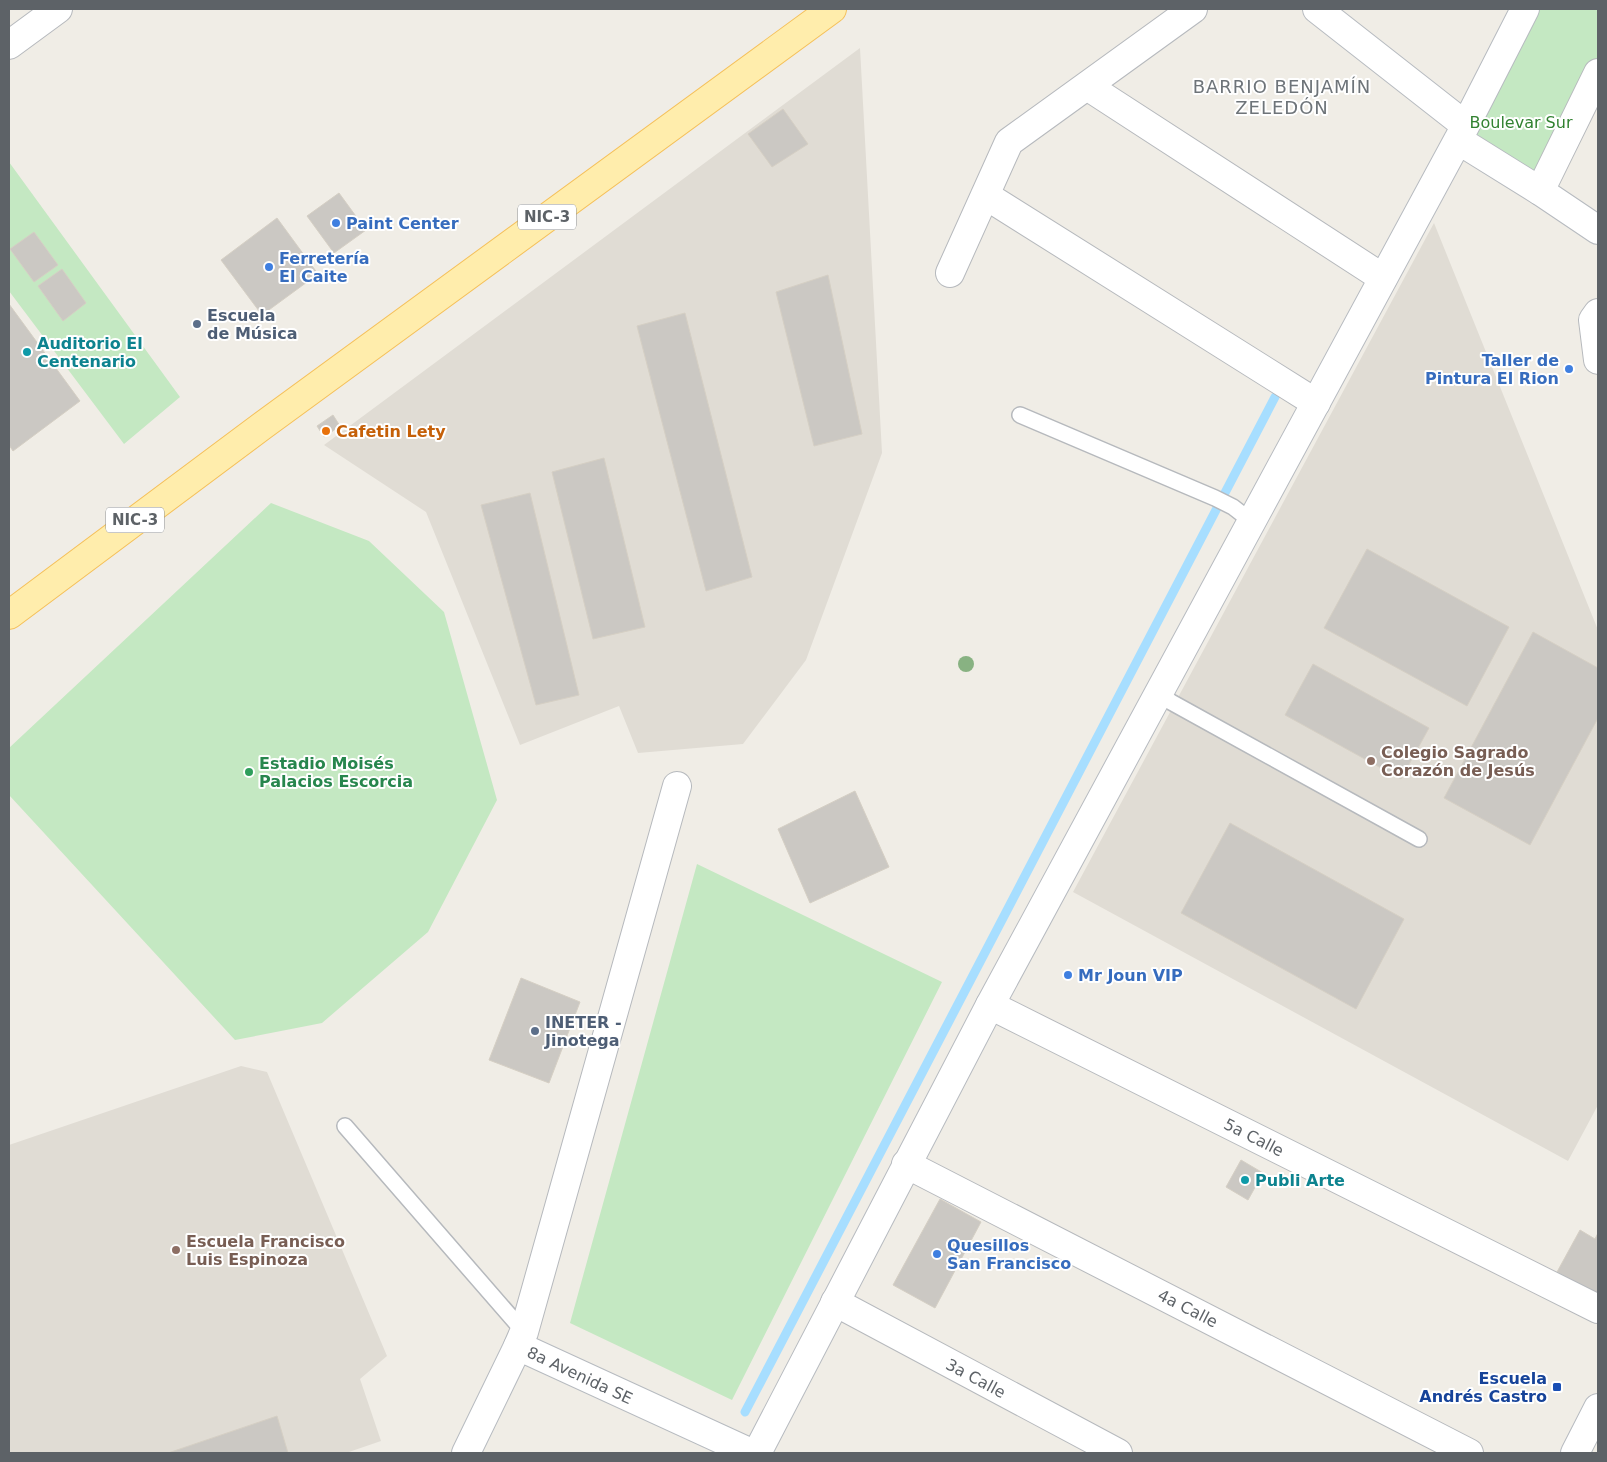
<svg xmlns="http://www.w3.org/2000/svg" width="1607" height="1462" font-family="'DejaVu Sans',sans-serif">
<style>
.education{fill:#e0dcd4}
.green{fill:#c4e8c2}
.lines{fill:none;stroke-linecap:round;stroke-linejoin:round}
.stream{stroke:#a7deff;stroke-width:9}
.building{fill:#cbc8c3;stroke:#d5cfc4}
.lane-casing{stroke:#b6b9bd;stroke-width:18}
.street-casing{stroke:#b6b9bd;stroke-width:30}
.secondary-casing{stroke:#b7bbc0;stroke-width:30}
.primary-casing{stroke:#f5c05a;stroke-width:30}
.lane{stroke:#fff;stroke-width:15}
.street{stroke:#fff;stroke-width:28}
.secondary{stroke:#fff;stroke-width:28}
.primary{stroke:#ffedac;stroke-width:28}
.tree{fill:#88b282}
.shop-dot{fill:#3f7fe0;stroke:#fff;stroke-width:2}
.service-dot{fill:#5c6f8a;stroke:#fff;stroke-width:2}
.culture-dot{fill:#0f9aa8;stroke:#fff;stroke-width:2}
.food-dot{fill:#e8710a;stroke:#fff;stroke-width:2}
.education-dot{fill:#8d6e63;stroke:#fff;stroke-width:2}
.leisure-dot{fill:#2e9e5b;stroke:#fff;stroke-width:2}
.transit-dot{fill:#1a4fb4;stroke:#fff;stroke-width:2}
.labels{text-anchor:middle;stroke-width:4;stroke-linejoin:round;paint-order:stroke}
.shield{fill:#fff;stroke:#8e9195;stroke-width:1}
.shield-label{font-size:15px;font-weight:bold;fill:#5d6267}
.park-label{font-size:16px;fill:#328231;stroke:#fff}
.shop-label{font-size:16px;font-weight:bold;fill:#366cbe;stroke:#fff;text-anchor:start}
.service-label{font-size:16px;font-weight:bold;fill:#4e5e75;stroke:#fff;text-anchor:start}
.culture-label{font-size:16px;font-weight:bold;fill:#0d838f;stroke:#fff;text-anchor:start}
.food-label{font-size:16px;font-weight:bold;fill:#c56008;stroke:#fff;text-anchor:start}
.education-label{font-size:16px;font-weight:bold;fill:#785e54;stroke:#fff;text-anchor:start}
.leisure-label{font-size:16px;font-weight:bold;fill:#27864d;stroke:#fff;text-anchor:start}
.street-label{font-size:16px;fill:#5d6267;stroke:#fff}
.transit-label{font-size:16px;font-weight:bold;fill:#164399;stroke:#fff;text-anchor:end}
.neighbourhood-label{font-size:18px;letter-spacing:1px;fill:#6e7479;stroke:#fff}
</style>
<rect width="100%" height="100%" fill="#f0ede6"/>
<path class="education" d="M860 48 882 453 806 660 743 744 638 753 619 706 520 745 426 512 324 445Z
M1434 223 1598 630V1105L1568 1161 1073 892Z
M241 1066 267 1072 387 1356 360 1379 381 1441 346 1453H9V1145Z"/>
<path class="green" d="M1534 9H1598V71L1539 185 1463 138Z
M9 162 180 397 124 444 9 291Z
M271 503 369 541 444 612 497 800 428 932 322 1023 235 1040 9 795V748Z
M697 864 942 982 732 1400 570 1323Z"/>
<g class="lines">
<path class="stream" d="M745 1412 1275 397"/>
</g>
<path class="building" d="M783 109 808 144 772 167 748 134Z
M339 193 366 230 334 253 307 216Z
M277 218 318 274 262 315 221 260Z
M34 232 58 265 34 282 10 249Z
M62 269 86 303 63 321 38 286Z
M828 275 862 434 814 446 776 292Z
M9 304 80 401 13 451 9 445Z
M685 313 752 577 706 591 637 326Z
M333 415 340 426 324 437 317 426Z
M604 458 645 627 593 639 552 472Z
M530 493 579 695 536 705 481 505Z
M1367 549 1509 627 1467 706 1324 628Z
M1533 632 1598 668V718L1530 845 1444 798Z
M1313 664 1429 728 1401 779 1285 715Z
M855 791 889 867 810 903 778 829Z
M1230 823 1404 919 1356 1009 1181 913Z
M521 978 580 1002 549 1083 489 1060Z
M1241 1160 1263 1173 1248 1200 1226 1187Z
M940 1199 981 1222 935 1308 893 1285Z
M1580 1230 1595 1239 1598 1233V1295L1557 1272Z
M277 1416 288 1453H168Z"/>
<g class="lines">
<g class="lane-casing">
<path id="lane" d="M1020 415 1215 498 1233 507 1251 521
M1159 693 1171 702 1419 839
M345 1126 524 1332"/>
</g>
<g class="street-casing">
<path id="street" d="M9 45 58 9
M1087 86 1383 278
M1540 191 1598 73
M985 195 1316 403
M950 273 1009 142 1193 9
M1598 313 1593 320 1598 360
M990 1005 1598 1309
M906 1164 1469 1453
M835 1302 1118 1453
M518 1346 524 1332 677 786"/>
</g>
<g class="secondary-casing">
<path id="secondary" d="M1317 9 1465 125
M1458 140 1540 191 1598 230
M466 1453 518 1346 751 1453
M757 1453 990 1005 1458 140 1525 9
M1575 1453 1598 1408"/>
</g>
<g class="primary-casing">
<path id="primary" d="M9 615 262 426 832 9"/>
</g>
<use href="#lane" class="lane"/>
<use href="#street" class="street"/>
<use href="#secondary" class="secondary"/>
<use href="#primary" class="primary"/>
</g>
<circle class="tree" cx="966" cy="664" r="8"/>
<g class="shop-dot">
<circle cx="336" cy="223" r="5"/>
<circle cx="269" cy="267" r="5"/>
<circle cx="1569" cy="369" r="5"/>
<circle cx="1068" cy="975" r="5"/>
<circle cx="937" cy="1254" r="5"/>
</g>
<g class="service-dot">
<circle cx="197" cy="324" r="5"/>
<circle cx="535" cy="1031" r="5"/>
</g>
<g class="culture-dot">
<circle cx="27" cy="352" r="5"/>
<circle cx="1245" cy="1180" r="5"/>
</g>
<circle class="food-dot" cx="326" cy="431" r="5"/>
<g class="education-dot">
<circle cx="1371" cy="761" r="5"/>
<circle cx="176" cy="1250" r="5"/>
</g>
<circle class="leisure-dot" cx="249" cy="772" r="5"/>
<rect class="transit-dot" x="1552" y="1382" width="10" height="10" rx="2.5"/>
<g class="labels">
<g class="shield">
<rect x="518" y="204.5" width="58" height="25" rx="4"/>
<rect x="106" y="507.5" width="58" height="25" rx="4"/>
</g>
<g class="shield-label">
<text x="547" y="222">NIC-3</text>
<text x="135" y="525">NIC-3</text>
</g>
<g class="park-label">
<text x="1521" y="128">Boulevar Sur</text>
</g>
<g class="shop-label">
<text x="346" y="229">Paint Center</text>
<text x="279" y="264">Ferretería<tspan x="279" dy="18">El Caite</tspan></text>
<text x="1559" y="366" text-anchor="end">Taller de<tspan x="1559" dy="18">Pintura El Rion</tspan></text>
<text x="1078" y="981">Mr Joun VIP</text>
<text x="947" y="1251">Quesillos<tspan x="947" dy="18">San Francisco</tspan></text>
</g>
<g class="service-label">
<text x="207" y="321">Escuela<tspan x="207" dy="18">de Música</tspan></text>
<text x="545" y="1028">INETER -<tspan x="545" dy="18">Jinotega</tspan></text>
</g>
<g class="culture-label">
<text x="37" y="349">Auditorio El<tspan x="37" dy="18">Centenario</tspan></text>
<text x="1255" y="1186">Publi Arte</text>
</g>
<g class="food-label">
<text x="336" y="437">Cafetin Lety</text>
</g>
<g class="education-label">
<text x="1381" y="758">Colegio Sagrado<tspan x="1381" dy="18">Corazón de Jesús</tspan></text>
<text x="186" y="1247">Escuela Francisco<tspan x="186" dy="18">Luis Espinoza</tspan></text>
</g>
<g class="leisure-label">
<text x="259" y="769">Estadio Moisés<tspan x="259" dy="18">Palacios Escorcia</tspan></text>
</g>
<g class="street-label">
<text transform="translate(1254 1137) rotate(27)" y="6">5a Calle</text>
<text transform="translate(1188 1308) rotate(27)" y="6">4a Calle</text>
<text transform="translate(580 1375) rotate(25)" y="6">8a Avenida SE</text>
<text transform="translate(976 1378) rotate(28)" y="6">3a Calle</text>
</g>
<g class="transit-label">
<text x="1547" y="1384">Escuela<tspan x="1547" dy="18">Andrés Castro</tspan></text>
</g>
<g class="neighbourhood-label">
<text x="1282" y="93">BARRIO BENJAMÍN<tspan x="1282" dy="21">ZELEDÓN</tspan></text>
</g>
</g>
<rect width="1607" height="1462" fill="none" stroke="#5d6267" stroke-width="20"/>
</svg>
